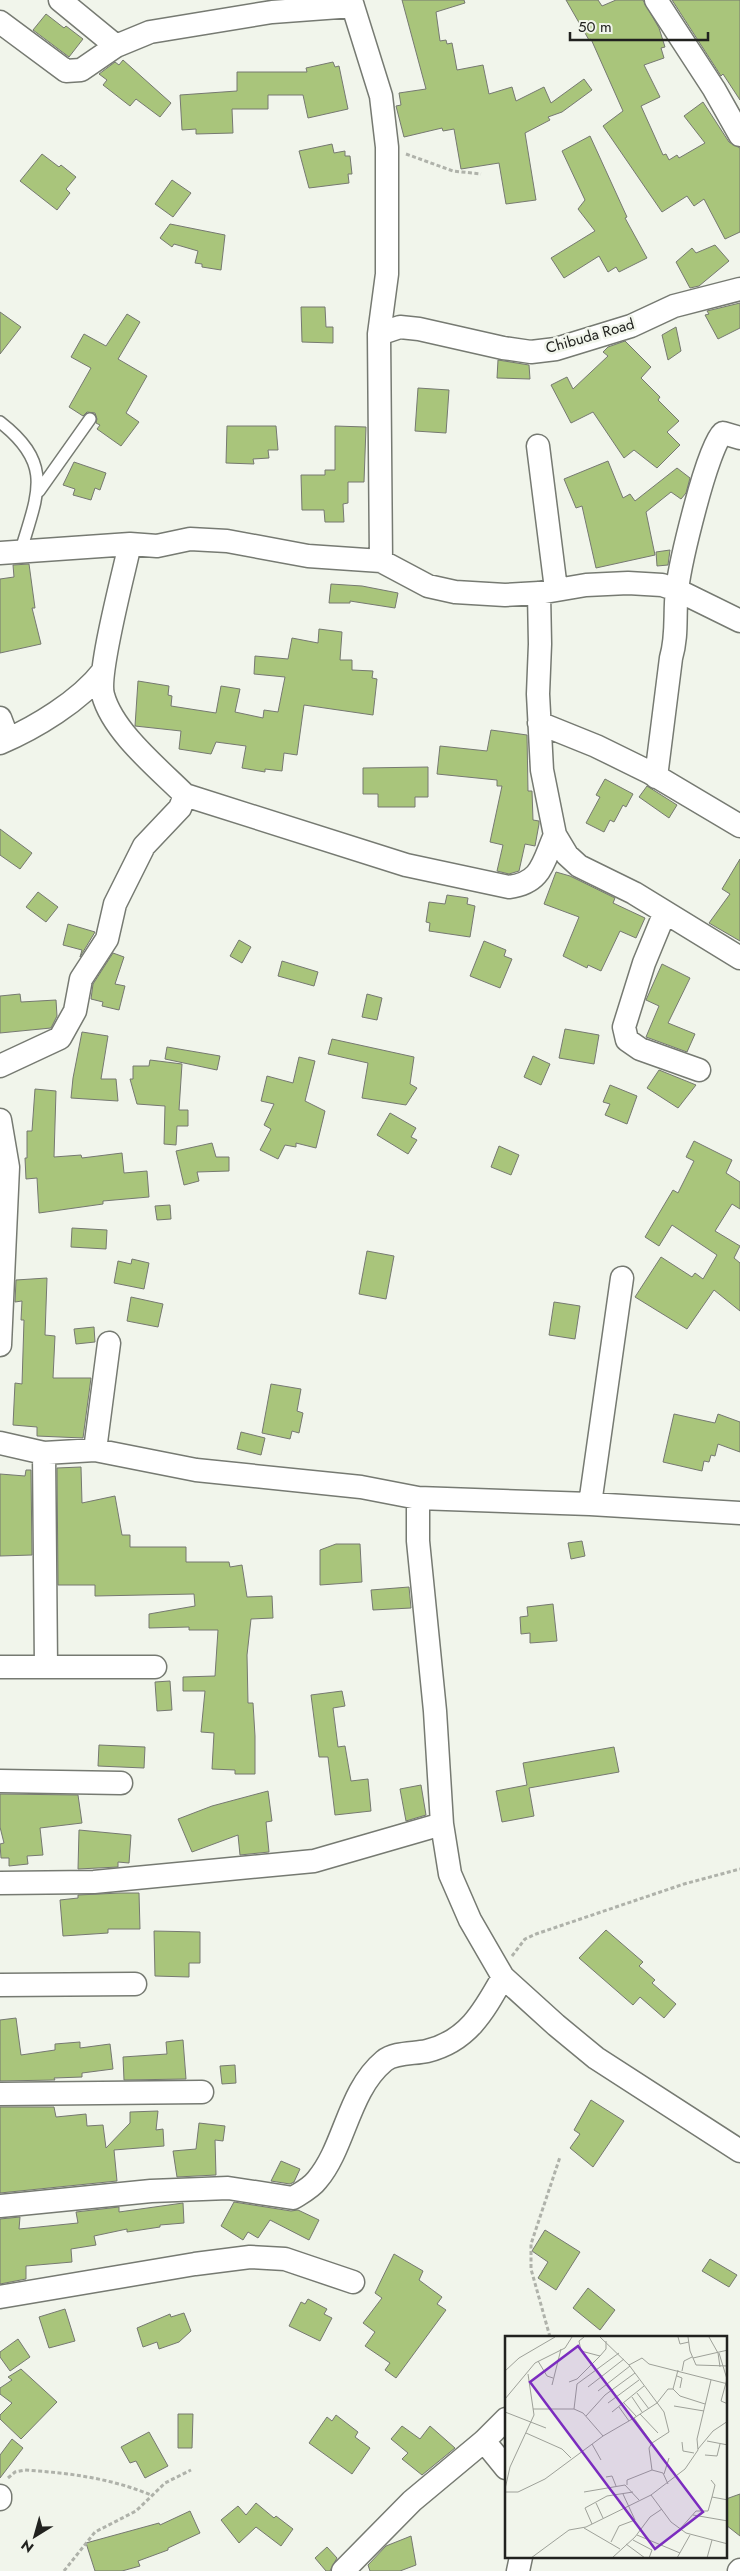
<svg xmlns="http://www.w3.org/2000/svg" width="740" height="2571" font-family="Jost,sans-serif">
<style>
.building{fill:#a9c57b;stroke:#767971}
.lines{fill:none;stroke-linecap:round;stroke-linejoin:round}
.lane-casing{stroke:#767a72;stroke-width:14}
.street-casing{stroke:#767a72;stroke-width:25}
.path{stroke:#afb2aa;stroke-width:3;stroke-dasharray:4 2.5;stroke-linecap:butt}
.lane{stroke:#fff;stroke-width:11}
.street{stroke:#fff;stroke-width:22}
.labels{text-anchor:middle;stroke-width:5;stroke-linejoin:round;paint-order:stroke}
.street-label{font-size:15px;fill:#21221f;stroke:#f1f5eb}
.inset-road{fill:none;stroke:#9ea199;stroke-width:1}
.view{fill:#7b2cbf;fill-opacity:0.15;stroke:#7b2cbf;stroke-width:2.5}
.inset-edge{fill:none;stroke:#21221f;stroke-width:2.5}
</style>
<rect width="100%" height="100%" fill="#f1f5eb"/>
<path class="building" d="M402 0H464L465 3 436 12 440 41 446 40 447 44 452 43 457 70 483 65 489 94 512 87 516 101 544 87 551 103 584 79 592 90 562 112 548 117 550 120 525 133 536 200 506 204 499 163 461 169 454 129 443 131 442 128 404 137 396 106 401 105 399 93 426 89Z
M566 0H598L602 6 616 0H643L659 28 665 47 661 48 664 58 644 65 660 97 641 106 663 155 666 154 669 160 677 155 679 158 705 143 684 116 703 102 729 142 740 148V232L725 239 704 199 694 206 687 196 662 212 603 126 623 111 591 39 589 40Z
M672 0H740V100L723 74 721 76Z
M46 14 64 28 66 26 83 39 69 57 33 30Z
M123 60 171 103 160 117 136 99 130 106 103 85 107 80 99 74 115 62 119 65Z
M333 62 335 67 339 66 348 109 308 118 303 95H268V109H232L233 133 196 134V129L182 130 180 95 237 91V72H307L306 68Z
M590 136 627 217 625 218 647 258 619 272 616 267 608 272 599 256 564 278 551 258 595 231 578 209 585 200 562 151Z
M332 144 334 153 345 151V156H350L352 174H348L349 183 309 188 299 151Z
M42 154 59 167 61 165 76 177 66 189 70 193 57 210 20 181Z
M172 180 191 193 173 217 155 204Z
M170 224 225 235 221 270 202 267V264L195 263 198 251 174 244 172 247 160 238Z
M715 245 729 261 699 286 690 288 676 262 692 248 696 253Z
M740 303V328L718 339 705 315 709 314 707 311Z
M301 307H325L326 327H333V343L302 342Z
M0 312 21 327 0 354Z
M127 314 140 322 118 359 147 376 126 413 139 422 121 446 97 429 100 425 96 423 97 419 95 413 87 412 83 416 69 407 91 368 71 357 84 334 106 346Z
M676 327 681 351 668 360 662 335Z
M625 341 651 367 641 378 660 397 658 400 679 421 667 432 680 445 657 468 634 450 624 458 593 412 571 423 551 385 567 377 573 389 608 356 603 352 608 347Z
M498 360 529 365 530 379 497 378Z
M418 388 449 390 446 433 415 431Z
M227 426H276L278 450H268L269 458 253 459 254 464 226 463Z
M335 426 366 427 364 482H348V503L343 504 344 522H325L324 510H302L301 475H325V470H335Z
M608 461 623 498 630 494 635 501 677 468 690 478 686 493 681 499 671 492 646 512 655 555 596 568 582 506 576 508 564 479Z
M74 462 106 473 100 490 95 488 91 500 73 495 75 489 63 485Z
M670 550 668 565 657 566 656 552Z
M29 564 35 608H32L41 644 0 653V579L14 577 13 565Z
M331 584 362 586 398 593 395 608 350 601V603H329Z
M319 629 342 632 340 660H352V670L373 671 372 678 377 679 373 715 304 705 297 755 284 753 282 771 265 769V772L242 768 246 746 216 742 211 754 179 749 181 731 135 726 138 681 169 686 168 695 172 696 171 706 216 713 221 686 240 689 235 712 263 718 264 710 278 712 285 677 254 674 255 656 288 659 292 638 318 643Z
M491 730 527 735 528 791H532L533 820 539 821V824L535 846 525 844 519 871 509 874 497 871 503 845 490 842 502 786H497V780L437 774 440 746 487 751Z
M428 767V797H415V807H378V794H363V768Z
M605 779 633 794 626 807 623 805 614 822 610 820 604 832 586 823 600 797 596 795Z
M647 786 677 805 669 818 639 797Z
M0 829 32 853 20 869 0 855Z
M740 859V941L709 923 730 894 722 889Z
M556 872 570 876 615 898 613 903 645 918 636 938 620 931 601 971 588 965 587 968 563 956 579 917 544 904Z
M38 892 58 907 46 922 26 907Z
M447 895 468 898 467 904 475 906 470 937 429 931 430 923 426 922 429 902 445 904Z
M68 924 95 932 80 957 82 950 63 945Z
M239 940 251 947 242 963 230 956Z
M484 941 506 950 504 956 512 959 500 988 470 976Z
M113 953 124 957 115 984 125 986 119 1010 102 1006 103 1002 91 999 93 984Z
M282 961 318 972 314 986 278 976Z
M662 964 690 978 668 1023 695 1034 687 1052 646 1037 659 1006 646 1000Z
M20 994 21 1002 56 1000 57 1016 51 1028 0 1033V996Z
M367 994 382 998 377 1020 362 1017Z
M565 1029 599 1035 594 1064 559 1058Z
M82 1032 108 1036 101 1079H116L118 1101 71 1098 73 1078Z
M332 1039 414 1057 410 1084 417 1088 406 1105 362 1098 368 1063 328 1054Z
M167 1047 220 1056 217 1070 165 1059Z
M533 1056 550 1064 541 1085 524 1077Z
M299 1057 315 1061 305 1101 325 1111 316 1148 296 1143V1147L285 1145 278 1159 260 1150 271 1129 264 1125 274 1104 261 1101 267 1076 293 1083Z
M150 1060 182 1064 179 1110H188V1126H177L176 1145 164 1144 165 1106 137 1104 130 1079H133V1066H149Z
M659 1070 696 1085 678 1108 647 1088Z
M610 1085 637 1096 627 1124 605 1115 610 1104 603 1102Z
M35 1089 56 1091 54 1157 81 1155 82 1158 122 1153 124 1173 147 1171 149 1197 103 1201V1204L39 1213 37 1178 26 1179 25 1158H27V1131H32Z
M390 1113 416 1128 411 1137 417 1140 408 1154 377 1135Z
M694 1141 732 1160 726 1173 740 1182V1209L732 1204 715 1231 740 1246 734 1258 740 1263V1311L714 1290 687 1329 635 1297 661 1257 692 1277 695 1273 703 1279 717 1255 672 1225 659 1246 645 1237 673 1190 678 1193 694 1161 686 1157Z
M212 1143 216 1157H229V1171L197 1172 199 1181 184 1185 176 1151Z
M499 1146 519 1155 511 1175 491 1167Z
M170 1205 171 1219 157 1220 155 1206Z
M72 1228 107 1230 106 1249 71 1247Z
M367 1251 394 1256 386 1299 359 1294Z
M132 1259 149 1263 144 1289 114 1283 118 1261 131 1264Z
M47 1278 45 1335 55 1336 53 1378H91L83 1438 37 1436V1427L13 1425 15 1383 22 1384 24 1320H21L22 1301 15 1302 16 1280Z
M131 1297 163 1304 158 1327 127 1321Z
M554 1302 580 1306 575 1339 549 1335Z
M94 1327 95 1342 76 1344 74 1329Z
M271 1384 301 1389 297 1411 303 1413 299 1433 292 1431 290 1439 262 1433Z
M674 1414 715 1423 718 1414 740 1422V1452L718 1444 715 1456 711 1455 709 1462 704 1461 702 1471 663 1462Z
M241 1432 265 1438 261 1455 237 1449Z
M81 1467 82 1503 115 1496 122 1535H130V1547H186V1562H229L230 1567 242 1565 247 1597 272 1596 273 1618 251 1619 247 1655 248 1703H253L255 1736V1774H235V1770L212 1769 214 1733 201 1732 205 1691H183V1677L215 1676 218 1630H189V1627L149 1628V1614L195 1606 194 1594 95 1596V1585H58L57 1468Z
M26 1470H31L32 1555 0 1556V1474L25 1476Z
M582 1541 585 1556 571 1559 568 1543Z
M336 1544H360L362 1582 320 1585V1550Z
M409 1587 411 1608 373 1610 371 1590Z
M553 1604 557 1641 530 1643V1633L521 1634 520 1617 528 1616 527 1607Z
M170 1681 172 1710 157 1711 155 1682Z
M342 1691 345 1706 333 1708 338 1747 345 1746 351 1781 368 1779 371 1811 335 1815 328 1757H319L311 1695Z
M99 1745 145 1747 144 1768 98 1766Z
M614 1747 619 1772 529 1788 534 1816 502 1822 496 1791 527 1785 523 1763Z
M421 1785 426 1815 406 1821 400 1789Z
M268 1791 272 1821 266 1822 269 1852 240 1855 238 1835 192 1852 178 1819 212 1806Z
M0 1794 78 1795 82 1823 40 1828 43 1855 27 1856 28 1864 9 1866V1858H1L0 1844 4 1843 0 1827Z
M79 1830 131 1835 129 1863 118 1862V1867L78 1869Z
M120 1893H139L140 1929H108V1933L63 1936 60 1900 78 1898V1895Z
M606 1930 643 1962 639 1966 655 1980 652 1983 676 2004 664 2018 640 1997 633 2005 579 1958Z
M154 1931 200 1932V1963H189V1977L155 1976Z
M16 2018 21 2055 55 2050V2044L80 2042V2048L110 2044 113 2069 82 2073V2077L54 2078 55 2080 0 2081V2020Z
M183 2040 186 2079 124 2080 123 2057 167 2054 166 2042Z
M235 2065 236 2083 222 2084 220 2066Z
M591 2100 624 2121 593 2167 570 2148 580 2134 574 2130Z
M0 2107H54L56 2117 86 2114 87 2126 103 2125 106 2148 130 2123V2112L158 2111 156 2130 163 2129 164 2146 114 2150 117 2181 0 2193Z
M199 2123 225 2126 223 2141 215 2140 216 2175 177 2177 173 2151 196 2149Z
M281 2161 300 2169 294 2182 290 2184 271 2181Z
M234 2202 291 2211 298 2210 319 2220 309 2240 270 2220 258 2238 248 2232 243 2240 221 2226Z
M183 2203 184 2223 160 2225V2227L127 2232V2229L94 2236 96 2245 71 2249 72 2262 26 2266V2279L0 2284V2219L20 2217 19 2229 78 2223 76 2212 119 2207V2212Z
M545 2230 580 2252 556 2290 538 2278 548 2262 532 2251Z
M394 2254 423 2271 419 2280 442 2297 437 2304 446 2310 396 2378 385 2370 390 2363 365 2346 375 2332 363 2323 382 2298 375 2293Z
M710 2259 737 2275 729 2287 702 2271Z
M588 2288 615 2310 600 2330 573 2308Z
M308 2299 327 2309 324 2314 332 2318 320 2341 289 2326 301 2302 305 2304Z
M65 2309 75 2341 49 2348 39 2317Z
M184 2313 191 2331 179 2342 159 2349 157 2342 143 2347 137 2328 170 2314 171 2317Z
M18 2339 30 2357 10 2371 0 2357V2352Z
M21 2369 57 2402 21 2439 0 2419V2415L12 2403 0 2394V2388L12 2380 8 2377Z
M178 2414H193L192 2448H178Z
M336 2415 358 2432 355 2437 370 2448 352 2474 309 2443 327 2417 332 2421Z
M402 2426 420 2439 430 2426 455 2448 422 2475 402 2459 408 2453 391 2439Z
M149 2432 168 2466 145 2478 136 2461 130 2463 121 2447Z
M12 2439 23 2448 0 2478V2455Z
M740 2494V2536L726 2525V2499Z
M256 2503 274 2518 276 2516 293 2529 281 2546 256 2527 239 2543 221 2520 238 2506 246 2515Z
M190 2511 200 2533 168 2548V2550L138 2561 140 2566 122 2571H95L86 2543 159 2523 160 2525Z
M411 2536 416 2565 400 2571H370L368 2565 386 2546Z
M327 2547 337 2558 330 2571H326L315 2558Z"/>
<g class="lines">
<g class="lane-casing">
<path id="lane" d="M0 422C54 464 38 493 21 550
M39 491 90 419"/>
</g>
<g class="street-casing">
<path id="street" d="M60 0 116 46
M351 0 381 96 387 147V274L379 334 381 561 428 586 455 592 505 595 539 593 586 585 628 583 662 585 677 590 740 621
M656 0 714 89 740 135
M0 22 66 71 81 70 116 46 150 32 272 12 353 6
M379 334 400 327 419 329 503 348 531 352 556 349 631 326 674 306 740 289
M538 446 556 589
M0 553 130 544 157 546 190 539 227 541 308 556 381 561
M539 593 540 644 538 694 542 770 555 835 567 855 579 866 634 893 740 958
M0 718 8 739
M539 723 596 746 649 772 740 826
M0 743C35 728 80 701 103 671
M656 777 671 658C678 634 674 614 677 590 680 564 707 447 723 433L740 438
M185 795 406 865 509 887C542 883 543 862 555 835
M665 912 644 963 624 1027 627 1040 640 1049 699 1070
M0 1066 60 1038 75 1011 81 979 107 939 115 904 144 846 180 808 185 795C158 768 113 732 103 695 97 673 124 572 130 544
M0 1120 8 1167 0 1345
M0 1443 44 1453 95 1450 196 1470 361 1487 418 1498
M95 1450 109 1343
M44 1453 46 1666
M590 1504 622 1278
M740 1513 590 1504 418 1498V1541L435 1711 442 1824 450 1874 470 1920 503 1977 556 2025 596 2058 740 2151
M0 1667H155
M0 1781 121 1783
M0 1883 94 1882 314 1861 442 1824
M0 1985 135 1984
M0 2094 202 2092
M0 2206 151 2191 228 2188 293 2198C301 2193 311 2188 317 2180 345 2147 348 2091 384 2061 395 2052 414 2054 427 2051 468 2041 484 2011 503 1977
M0 2297 195 2264 250 2257 285 2259 353 2282
M484 2441 506 2468
M0 2496V2499
M343 2571 412 2501 484 2441 506 2419
M518 2571 521 2557
M739 2571 740 2570"/>
</g>
<path class="path" d="M406 154 453 171 481 174
M512 1956 525 1939 536 1934 684 1884 740 1869
M550 2337 531 2269V2244L560 2157
M8 2478 15 2472 25 2470C69 2473 110 2478 151 2495
M64 2571 95 2532 136 2511 165 2483 191 2470"/>
<use href="#lane" class="lane"/>
<use href="#street" class="street"/>
</g>
<g class="labels">
<g class="street-label">
<text transform="translate(590 336) rotate(-16)" y="5">Chibuda Road</text>
</g>
</g>
<g transform="translate(505 2336)">
<rect width="222" height="222" fill="#f1f5eb"/>
<path class="inset-road" d="M79 1 74 5 76 15 95 20M95 1 124 29 159 76 164 96 147 107M173 1 175 8 184 6M183 1 185 15 191 29 223 30M204 1 213 17 215 31M214 17 222 43 216 65 223 68M188 22 223 14M33 25 42 40 48 42M124 29 137 22 144 28 223 48M0 35 14 22 50 1M177 35 179 25 187 21M172 40 177 42 175 52M64 46 72 43 95 20 101 13V5M47 49 56 13M83 51 119 23M168 53 175 60 200 68M93 55 125 30M132 57 144 73M127 61 137 76M0 63 30 27 60 12 67 1M103 67 134 44M119 67 131 80M169 70 199 75M114 71 124 85M69 73 72 48 114 17M0 76 41 92M107 76 139 50M135 78 153 97M81 80 100 59 130 37M21 97 57 113 66 122M98 100 129 82M202 105 223 109M177 106 178 115 189 117M87 108 96 124M193 113 208 95 223 85M200 119 212 120 215 108M159 138 164 122M101 141 107 140 111 150M206 144 210 149 207 161M163 148 158 137 147 134 144 112 147 107 129 82 152 67 163 53H168L173 34M122 149V144L147 134M0 153 5 131 29 79 23 38M0 156H13L40 143 98 100 78 77 69 73H28M79 156 120 149 134 164M146 159 180 133 193 114 192 103 206 44M91 167 98 182M188 179 223 185M87 188 80 172 102 160 128 156M79 192 115 213M175 193 191 175H203L207 161 223 164M132 199 175 217M128 204 147 214 144 222M106 206 114 190 130 184 118 158M121 208 140 222M26 222 64 194 81 191 146 159 166 186 181 197 223 208M107 222 130 201 145 181 157 173M172 222 185 199M202 222 207 204"/>
<path class="view" d="M73 10 198 176 150 213 25 46Z"/>
<rect width="222" height="222" class="inset-edge"/>
</g>
<g transform="translate(35 2536) rotate(217)" stroke="#f1f5eb" stroke-width="4" paint-order="stroke">
<path d="M0-4L9 19L0 12L-9 19Z" fill="#21221f"/>
<text y="-8" font-size="14" font-weight="bold" text-anchor="middle" fill="#21221f">N</text>
</g>
<path d="M570 32v8h138v-8" fill="none" stroke="#21221f" stroke-width="2.5"/>
<text x="578" y="32" font-size="15" fill="#21221f" stroke="#f1f5eb" stroke-width="4" paint-order="stroke">50 m</text>
</svg>
